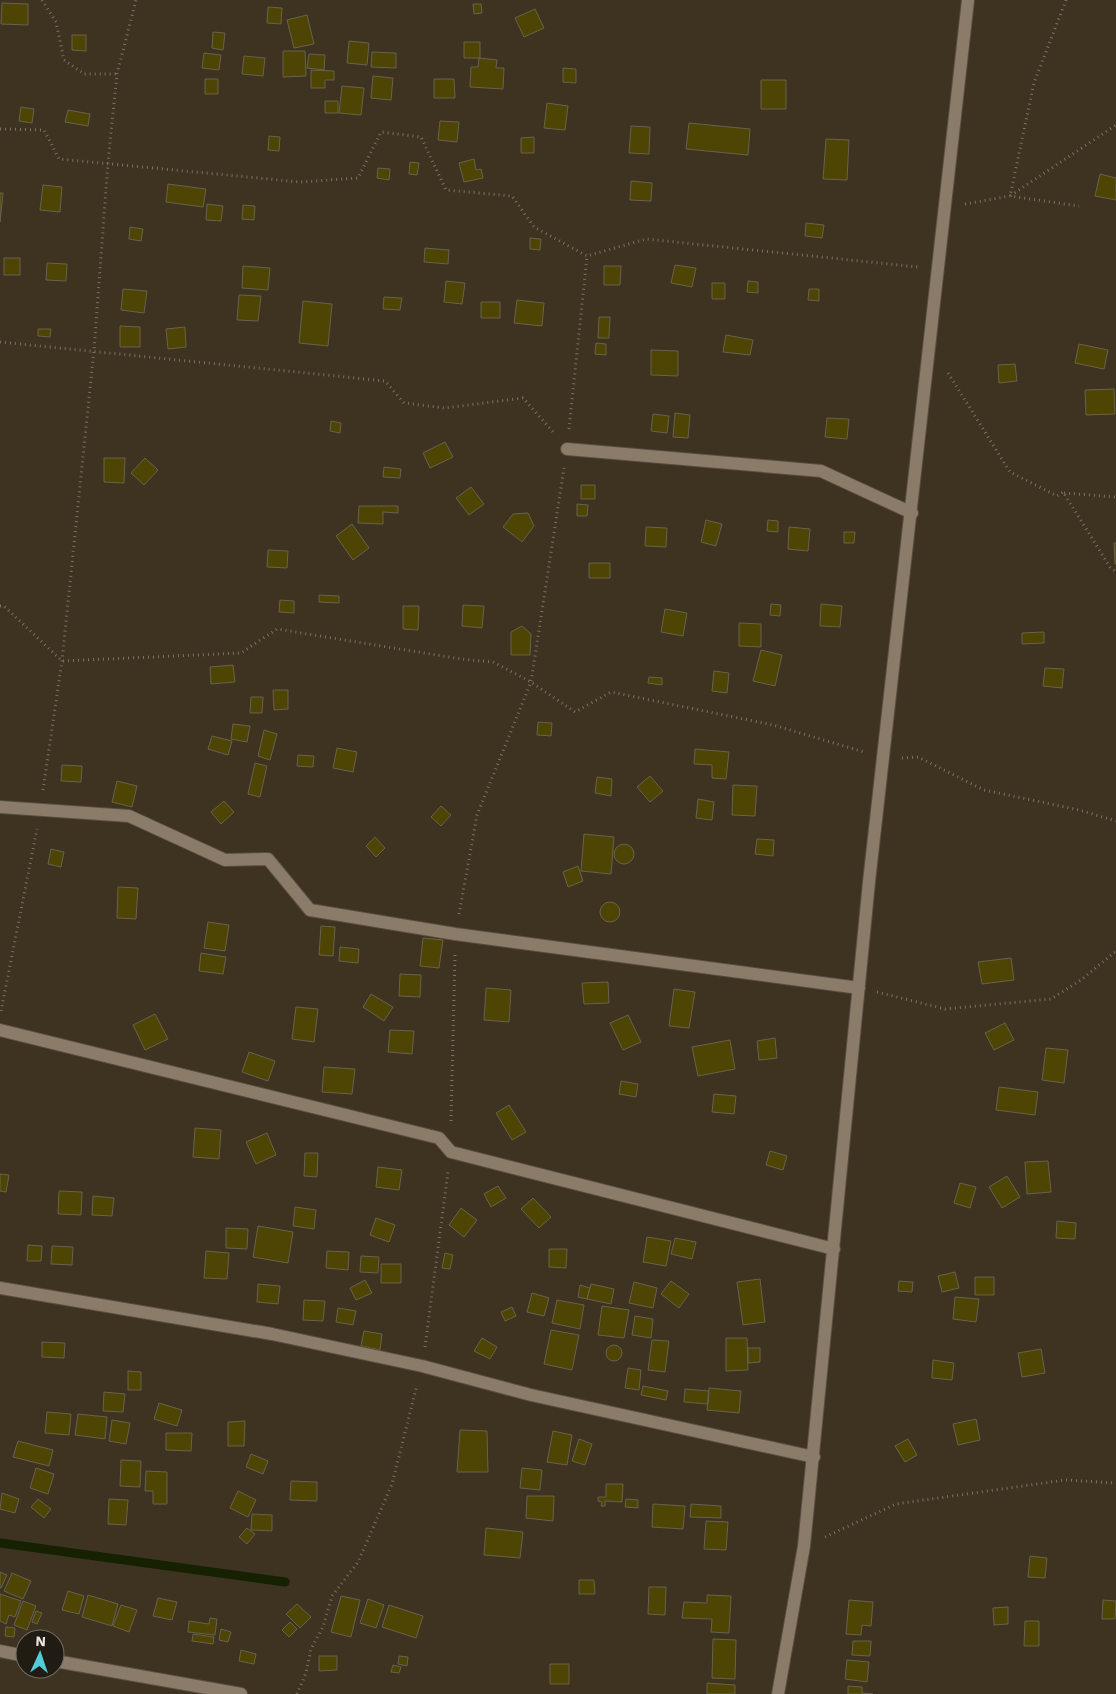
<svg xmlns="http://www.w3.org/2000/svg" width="1116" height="1694" font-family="'Work Sans',sans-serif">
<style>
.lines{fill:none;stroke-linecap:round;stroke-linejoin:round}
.stream{stroke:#152100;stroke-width:9}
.building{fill:#4e4504;stroke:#66634d}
.minor-casing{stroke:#594e40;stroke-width:14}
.path{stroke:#7c7163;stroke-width:3;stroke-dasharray:1 4;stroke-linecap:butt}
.minor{stroke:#8b7c69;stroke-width:12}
</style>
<rect width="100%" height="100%" fill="#3e3221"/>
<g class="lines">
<path class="stream" d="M0 1543 285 1582"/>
</g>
<path class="building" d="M2 3 28 4V25L1 24Z
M473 4H481L482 13 474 14Z
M268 7 282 8 281 24 267 23Z
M535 9 544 28 524 37 515 18Z
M307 15 314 44 294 48 287 20Z
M213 32 225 33 223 50 212 48Z
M72 35H86V51L72 50Z
M349 41 369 43 367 65 347 63Z
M464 42H480V58H464Z
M283 51H305L306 76 283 77Z
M372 52 396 53V68L371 67Z
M204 53 221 55 219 70 202 68Z
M309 54 325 55 324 70 307 68Z
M244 56 265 58 263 76 242 74Z
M479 58 497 60 496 68H504L503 89 470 87 471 67H478Z
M563 68 576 69V83L563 82Z
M311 70 334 71V80H325V88H311Z
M373 76 393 78 391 100 371 98Z
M205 79H218V94H205Z
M434 79H454L455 98H434Z
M761 80H786V109H761Z
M342 86 364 88 361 115 339 113Z
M325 101H338V113H325Z
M547 103 568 106 565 130 544 128Z
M21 107 34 109 32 123 19 121Z
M68 110 90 114 88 126 65 122Z
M440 121 459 122 457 142 438 140Z
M689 123 750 129 748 155 686 149Z
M631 126 650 127 649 154 629 153Z
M269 136 280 137 279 151 268 150Z
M534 137V153H521V138Z
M826 139 849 140 847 180 823 179Z
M474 159 476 170 481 169 483 178 464 182 459 163Z
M410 162 419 163 417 175 409 174Z
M378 168 390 169 389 180 377 178Z
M1100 174 1116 178V200L1095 196Z
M631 181 652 183 651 201 630 200Z
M168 184 206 189 203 207 166 202Z
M43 185 62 187 60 212 40 210Z
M0 193H3L0 222Z
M207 204 223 206 221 221 206 220Z
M243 205 255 206 254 220 242 219Z
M806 223 824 225 822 238 805 236Z
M130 227 143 229 141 241 129 239Z
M530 238 541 239 540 250 530 249Z
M425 248 449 250 448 264 424 262Z
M4 258H20V275H4Z
M47 263 67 264 66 281 46 280Z
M675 265 696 268 692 287 671 283Z
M243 266 270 268 268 290 242 288Z
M604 266H621L620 285H604Z
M446 281 465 283 462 304 444 302Z
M748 281 758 282V293L747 292Z
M712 283H725V299H712Z
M123 289 147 291 144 313 121 310Z
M809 289H819V301L808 300Z
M239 295 261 296 258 321 237 320Z
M384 297 402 298 400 310 383 309Z
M517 300 544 303 542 326 514 323Z
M303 301 332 304 328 346 299 343Z
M481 302H500V318H481Z
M599 317H610L609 338H598Z
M120 326 140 327V347H120Z
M185 327 186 347 168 349 166 329Z
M38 329H51L50 337 38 336Z
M726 335 753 340 750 355 723 352Z
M596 343 606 344V355L595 354Z
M1079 344 1108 350 1104 369 1075 363Z
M651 350 678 351V376L651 375Z
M1015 364 1017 381 999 383 998 365Z
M1114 389 1115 414 1086 415 1085 390Z
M675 413 690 415 688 438 673 437Z
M653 414 669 416 667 433 651 431Z
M827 418 849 419 847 439 825 437Z
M331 421 341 423 340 433 330 431Z
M445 442 453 457 430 468 423 453Z
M104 458H125L124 483 104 482Z
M145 458 158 470 144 485 131 473Z
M384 467 401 469 400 478 383 477Z
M581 485H595V499H581Z
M471 487 484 504 469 515 456 498Z
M577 504 588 505 587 516H577Z
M359 506H398V513L383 512V524L358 523Z
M528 513 534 526 522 542 503 527 513 514Z
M706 520 722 524 716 546 701 542Z
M768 520 778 521V532L767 531Z
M352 524 369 548 353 560 336 536Z
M646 527 667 528 666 547 645 546Z
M789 527 810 529 808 551 788 549Z
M844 532H855L854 543H844Z
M1114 543H1116V564H1115Z
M268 550 288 551 287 568 267 567Z
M589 563H610V578H589Z
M319 595 339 596V603L319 602Z
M280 600 294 601V613L279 612Z
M771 604 781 605 780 616 770 615Z
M821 604 842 606 840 627 820 626Z
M463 605 484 606 482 628 462 626Z
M403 606H419L418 630 403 629Z
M665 609 687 613 683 636 661 632Z
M739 623 761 624V647L739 646Z
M522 626 531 634 530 655H511V632Z
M1044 632V643L1022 644V633Z
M761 650 782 655 775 686 753 681Z
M233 665 235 682 211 684 210 667Z
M1045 668 1064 669 1062 688 1043 686Z
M714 671 729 673 727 693 712 691Z
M649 677 662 678V685L648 683Z
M273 690H288V709L274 710Z
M251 697H263L262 713H250Z
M538 722 552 723 551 736 537 735Z
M233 724 250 726 247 742 231 739Z
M264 730 277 734 270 760 258 756Z
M212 736 232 741 228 755 208 749Z
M337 748 357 752 353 772 333 768Z
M695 749 729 752 726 779 712 778V765L694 764Z
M298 755 314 756 313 767 297 766Z
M255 763 267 766 260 797 248 794Z
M62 765 82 766 81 782 61 781Z
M650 776 663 791 650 802 637 787Z
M597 777 612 779 611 796 595 793Z
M117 781 137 786 132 807 112 802Z
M733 785 757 786 755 816 732 815Z
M698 799 714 802 712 820 696 818Z
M224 801 234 812 221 824 211 812Z
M441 806 451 815 441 826 431 817Z
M584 834 614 837 611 874 581 871Z
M375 837 385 848 376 857 366 846Z
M757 839 774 840 773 856 755 854Z
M614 854a10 10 0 1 1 20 0a10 10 0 1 1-20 0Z
M51 849 64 852 61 867 48 864Z
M578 866 583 881 568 887 563 872Z
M118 887 138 888 136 919 117 918Z
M600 912a10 10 0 1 1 20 0a10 10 0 1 1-20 0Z
M208 922 229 925 225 951 204 948Z
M321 926 335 927 333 956 319 955Z
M423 938 443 940 439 968 420 966Z
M340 947 359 949 358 963 339 961Z
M201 953 226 957 223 974 199 971Z
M1011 958 1014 980 982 984 978 962Z
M400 974 421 975 420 997 399 996Z
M608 982 609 1003 584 1004 582 983Z
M486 988 511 990 509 1022 484 1020Z
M674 989 695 992 689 1028 669 1026Z
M371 994 393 1007 384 1021 363 1007Z
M296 1007 318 1009 314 1042 292 1039Z
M155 1014 168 1039 145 1050 133 1025Z
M628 1015 641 1042 623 1050 610 1023Z
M1005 1023 1014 1040 994 1050 985 1033Z
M390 1030 414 1031 412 1054 388 1052Z
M775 1038 777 1058 759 1060 757 1041Z
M730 1040 735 1069 698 1076 692 1047Z
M1046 1048 1068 1050 1064 1083 1042 1080Z
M249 1052 275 1061 268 1081 242 1072Z
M324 1067 355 1069 352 1094 322 1092Z
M621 1081 638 1084 636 1097 619 1094Z
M999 1087 1038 1092 1035 1115 996 1110Z
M714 1094 736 1096 734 1114 712 1112Z
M509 1105 526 1132 512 1140 496 1113Z
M195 1128 221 1130 219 1159 193 1157Z
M267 1133 276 1155 256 1164 246 1142Z
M770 1151 787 1156 783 1170 766 1165Z
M305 1153H318L317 1177 304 1176Z
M1048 1161 1051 1192 1027 1194 1025 1162Z
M378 1167 402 1170 399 1190 376 1187Z
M0 1174 9 1175 6 1192 0 1191Z
M1007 1176 1020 1197 1002 1208 989 1187Z
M960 1183 976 1187 970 1208 954 1203Z
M498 1186 506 1198 491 1207 484 1194Z
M59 1191 82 1192 81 1215 58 1214Z
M93 1196 114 1198 112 1216 92 1215Z
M533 1198 551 1217 539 1228 521 1209Z
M295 1207 316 1210 314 1229 293 1226Z
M461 1208 477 1220 464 1237 449 1225Z
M376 1218 395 1225 389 1242 370 1235Z
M1057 1221 1076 1223 1075 1239 1056 1238Z
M258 1226 293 1232 288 1263 253 1257Z
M226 1228 248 1229 247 1249 226 1248Z
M647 1237 671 1241 666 1266 643 1262Z
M675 1238 696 1242 692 1259 671 1254Z
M28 1245 42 1246 41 1261H27Z
M52 1246 73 1247 72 1265 51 1264Z
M549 1249H567L566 1268 549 1267Z
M206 1251 229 1253 227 1279 204 1278Z
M327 1251 349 1252 348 1270 326 1268Z
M445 1253 453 1255 450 1269 442 1268Z
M361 1256 379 1257 378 1273 360 1272Z
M381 1264H401V1283H381Z
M955 1272 959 1288 942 1292 938 1276Z
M975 1277H994V1295H975Z
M760 1279 765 1322 743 1325 737 1282Z
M365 1280 372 1293 356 1300 350 1288Z
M671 1281 689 1294 679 1308 661 1294Z
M899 1281 913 1282 912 1292 898 1291Z
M634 1282 657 1288 653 1308 629 1303Z
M258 1284 280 1286 278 1304 257 1302Z
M591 1284 614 1289 611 1304 587 1299Z
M580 1285 590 1288 587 1299 578 1297Z
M532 1293 549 1298 544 1316 527 1312Z
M955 1297 979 1299 976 1322 953 1319Z
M304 1300 325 1301 323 1321 303 1320Z
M557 1300 584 1305 580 1329 552 1323Z
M602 1306 629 1310 624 1338 598 1335Z
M512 1307 516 1316 505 1321 501 1312Z
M338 1308 356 1311 353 1325 336 1322Z
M635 1316 653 1319 651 1338 632 1335Z
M551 1330 579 1335 572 1370 544 1364Z
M364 1331 382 1334 380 1350 361 1346Z
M482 1338 497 1347 490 1359 474 1351Z
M726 1338H747L748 1370 726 1371Z
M652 1340 669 1341 665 1372 648 1370Z
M42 1342 65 1343 64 1358 42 1357Z
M606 1353a8 8 0 1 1 16 0a8 8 0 1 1-16 0Z
M748 1348H760V1362L748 1363Z
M1041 1349 1045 1373 1022 1377 1018 1353Z
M933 1360 954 1363 952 1380 932 1378Z
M628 1368 641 1370 639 1390 625 1388Z
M128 1371 141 1372V1390H128Z
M643 1386 668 1391 666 1400 641 1395Z
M709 1388 741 1391 739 1413 707 1410Z
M685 1389 709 1391 708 1404 684 1402Z
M104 1392 125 1394 123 1412 103 1411Z
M159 1403 182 1410 177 1426 154 1419Z
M47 1412 71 1414 69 1435 45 1433Z
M78 1414 107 1417 105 1439 75 1435Z
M976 1419 980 1440 958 1445 953 1424Z
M112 1420 130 1423 126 1444 109 1441Z
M245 1421 244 1446H228V1422Z
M460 1430 487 1431 488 1472H457Z
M553 1431 572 1435 567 1465 547 1462Z
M166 1433H192L191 1451 166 1450Z
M579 1439 592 1444 585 1465 572 1461Z
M908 1439 917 1455 905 1462 895 1446Z
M18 1441 53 1450 49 1466 13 1457Z
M251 1454 268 1461 263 1474 246 1467Z
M121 1460 141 1461 140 1487 120 1486Z
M36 1468 54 1474 48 1494 30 1488Z
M522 1468 542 1470 540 1490 520 1488Z
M146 1471 167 1472V1504H153V1491H145Z
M291 1481 317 1482V1501L290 1500Z
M606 1484H623L622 1502 605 1501V1506H601L602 1502 598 1501V1497H606Z
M238 1491 256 1500 248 1517 230 1508Z
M2 1493 19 1499 15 1513 0 1509Z
M527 1496H554L553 1521 526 1518Z
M38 1499 51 1509 44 1518 31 1507Z
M109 1499 128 1500 126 1525 108 1524Z
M626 1499 638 1500V1508L625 1507Z
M653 1504 685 1506 683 1529 652 1527Z
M691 1504 721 1506V1518L690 1517Z
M252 1514 272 1515V1531L251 1530Z
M706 1521 728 1522 726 1550 704 1549Z
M247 1528 255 1534 247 1544 239 1537Z
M486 1528 523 1532 520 1558 484 1555Z
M1030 1556 1047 1558 1045 1578 1028 1577Z
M0 1572 7 1575 1 1588H0Z
M12 1573 31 1581 23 1599 4 1591Z
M579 1580H594L595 1594H579Z
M649 1587H666L665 1615 648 1614Z
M68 1591 84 1596 79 1614 62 1610Z
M0 1594 21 1601 15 1617 9 1615 6 1624 0 1621Z
M88 1595 118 1604 112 1626 82 1617Z
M707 1595 731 1596 729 1633 711 1632 712 1619 682 1618 684 1602 707 1603Z
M341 1596 360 1600 351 1637 331 1632Z
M158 1598 177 1602 172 1620 153 1616Z
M368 1599 384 1605 376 1628 360 1623Z
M849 1600 873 1602 871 1626 862 1625 861 1635 846 1634Z
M1103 1600 1116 1601 1115 1619H1102Z
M23 1601 36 1606 27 1630 14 1625Z
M297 1604 311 1617 300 1628 286 1614Z
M121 1605 137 1610 129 1632 113 1626Z
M389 1605 423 1616 416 1638 382 1627Z
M1008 1607V1624L994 1625 993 1608Z
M36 1611 42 1613 37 1624 32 1622Z
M210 1618 217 1619 215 1635 188 1632 189 1621 209 1624Z
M1025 1621H1039V1646H1024Z
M290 1622 297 1629 289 1637 282 1630Z
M6 1627 15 1628 14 1637 5 1636Z
M221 1629 231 1632 228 1642 219 1640Z
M193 1634 214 1637 213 1644 192 1641Z
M713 1639 736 1640 735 1679 712 1678Z
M853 1641H871L870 1656 852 1655Z
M241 1650 256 1654 254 1664 239 1661Z
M319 1656H337V1670L319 1671Z
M399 1656 408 1657 407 1666 398 1664Z
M847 1660 869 1662 867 1682 845 1679Z
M550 1664H569V1684H550Z
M393 1665 401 1667 399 1673 391 1672Z
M707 1683 735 1685V1694H707Z
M848 1686 862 1687V1693L873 1694H848Z"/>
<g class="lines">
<g class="minor-casing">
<path id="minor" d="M567 449 821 471 912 513
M0 807 129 816 225 860 268 859 310 910 455 934 859 988
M0 1030 439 1138 451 1152 834 1249
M0 1288 272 1334 422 1366 531 1395 814 1457
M0 1651 25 1656
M55 1661 241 1694
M778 1694 804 1546 869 882 968 0"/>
</g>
<path class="path" d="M42 0 56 22 64 60 84 74H117
M1066 0 1034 83 1010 196 1116 125
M0 129 44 130 59 159 300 182 358 178 381 132 421 137 446 190 512 196 534 227 587 256 646 239 918 267
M965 204 1010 196 1079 206
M0 342 385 381 404 403 445 408 523 398 555 434
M948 373 1010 472 1057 496 1063 492 1110 567 1116 572
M569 429 587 256
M1064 493 1116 497
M0 606H4L62 661 241 653 277 629 461 659 493 662 531 682 575 712 611 692 773 725 864 752
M902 758 918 757 984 790 1079 810 1116 821
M43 790 62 661 94 350 108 162 117 74 136 0
M459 914 477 815 531 682 564 468
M877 992 945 1009 1051 999 1081 980 1116 951
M1 1011 37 829
M451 1121 455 955
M425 1347 448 1172
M825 1537 896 1504 1065 1480 1116 1483
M297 1694 306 1673 311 1649 323 1627 332 1596 358 1562 392 1484 417 1385"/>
<use href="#minor" class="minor"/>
</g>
<g transform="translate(40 1654) rotate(3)"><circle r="24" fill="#201b13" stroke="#726c63"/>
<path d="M0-4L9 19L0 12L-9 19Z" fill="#52ccd6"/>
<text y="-8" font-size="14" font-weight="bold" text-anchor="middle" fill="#ede5db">N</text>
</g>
</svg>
